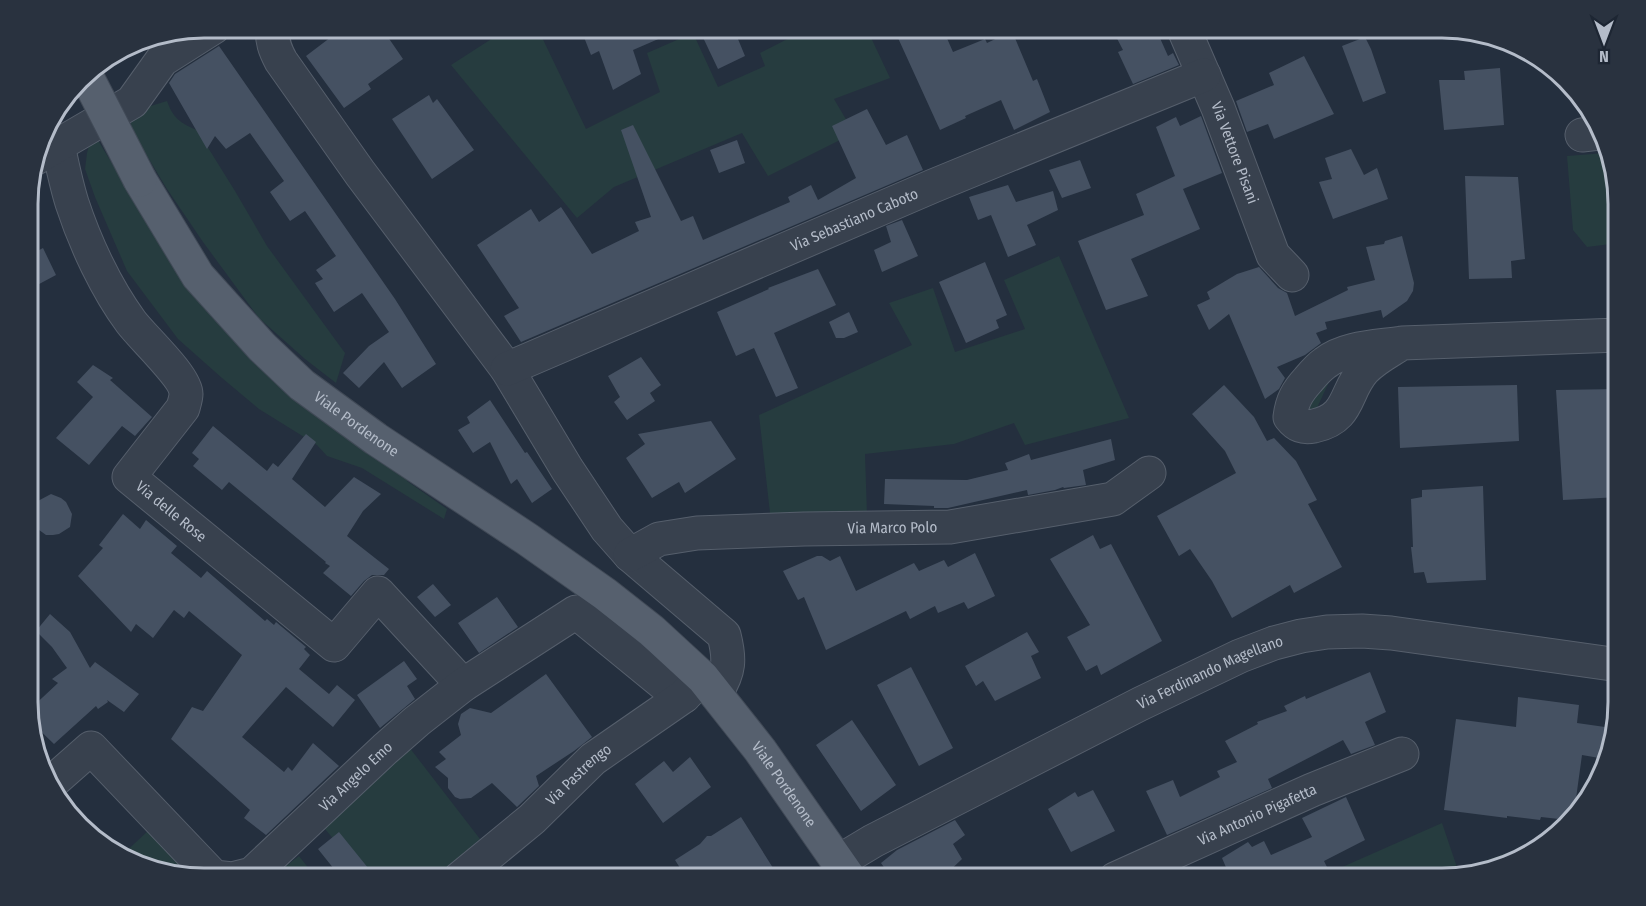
<svg xmlns="http://www.w3.org/2000/svg" width="1646" height="906" font-family="'Fira Sans Condensed',sans-serif">
<style>
.green{fill:#263c3f}
.building{fill:#455162}
.lines{fill:none;stroke-linecap:round;stroke-linejoin:round}
.minor-casing{stroke:#565f6c;stroke-width:35}
.major-casing{stroke:#414a57;stroke-width:35}
.minor{stroke:#38414e;stroke-width:33}
.major{stroke:#56606e;stroke-width:33}
.rail-casing{stroke:#5a6575;stroke-width:7}
.rail{stroke:#1d2633;stroke-width:4.5;stroke-dasharray:14;stroke-linecap:butt}
.major-bridge-casing{stroke:#414a57;stroke-width:35;stroke-linecap:butt}
.major-bridge{stroke:#56606e;stroke-width:33}
.labels{text-anchor:middle;stroke-width:4.5;stroke-linejoin:round;paint-order:stroke}
.street-label{font-size:15px;fill:#b4bcc9;stroke:#1d2633}
.rim{fill:none;stroke:#b4bcc9;stroke-width:3}
</style>
<rect width="100%" height="100%" fill="#242f3e"/>
<path class="green" d="M510 27H537L586 129 660 92 647 53 693 33 718 87 765 66 760 53 807 29 806 27H866L890 78 834 99 854 133 768 176 742 133 614 187 577 218 451 65Z
M167 101C173 118 180 123 197 130L235 191 267 246 345 353 336 383 305 359 259 318 203 242 167 189 129 126 141 109Z
M96 137 136 203 305 403 324 422 408 479 407 481 447 509 444 519 362 468 327 456 317 445 259 409 222 378 178 339 127 271 95 197 85 169 87 153 90 142Z
M1605 153 1619 192V243L1587 247 1573 230 1567 156Z
M1059 256 1129 418 1025 445 1014 423 954 444 865 454 867 515 770 513 759 415 912 345 889 303 933 288 955 352 1025 329 1004 280Z
M1329 382 1316 410 1305 414 1303 405Z
M409 747 480 839 434 879H367L320 823Z
M1442 823 1460 876 1454 879H1315Z
M150 829 199 878 120 857Z
M1552 837 1540 849 1464 875 1462 869Z
M299 856 317 879H269Z"/>
<path class="building" d="M355 27H381L403 59 368 84 371 89 344 108 306 56 335 34 339 39Z
M580 27H686L633 50 641 74 613 90 599 51 591 55Z
M698 27H733L745 56 718 69Z
M893 27H942L953 52 985 39 987 43 1012 31 1033 81 1037 79 1050 112 1014 130 1001 100 965 116 966 118 940 130Z
M1111 27H1155L1168 56 1173 53 1179 65 1133 84 1118 52 1123 50Z
M1365 37 1371 49 1386 93 1363 102 1342 46Z
M219 46 395 299 436 364 402 388 384 362 359 388 343 373 369 346 389 332 362 293 334 312 315 283 323 279 316 270 336 256 305 211 290 221 270 192 284 181 250 133 226 149 215 136 207 149 169 83 175 74Z
M1304 56 1334 114 1274 139 1268 124 1247 132 1236 101 1274 85 1269 73Z
M1500 68 1504 125 1444 130 1439 80H1465L1464 71Z
M429 95 433 103 437 99 474 150 432 179 392 119Z
M867 109 886 145 907 135 923 170 521 342 504 316 519 308 477 245 531 209 539 222 561 207 592 254 639 231 635 222 651 217 621 130 633 125 681 221 693 216 703 240 790 202 788 197 811 185 818 200 856 178 832 126Z
M1201 116 1222 173 1183 189 1200 229 1131 259 1148 296 1106 310 1078 241 1144 215 1136 194 1175 176 1156 127 1176 117 1180 126Z
M737 140 745 163 719 173 710 150Z
M1351 149 1364 175 1377 168 1388 199 1333 219 1319 182 1332 179 1325 158Z
M1080 160 1091 188 1062 198 1049 170Z
M1465 176 1518 177 1525 259 1511 261 1512 278 1469 279Z
M1008 185 1016 202 1053 191 1058 210 1027 225 1036 245 1008 257 991 215 978 220 969 197Z
M902 220 918 256 882 272 874 250 891 242 886 226Z
M1402 236 1414 283 1413 291 1407 301 1383 318 1381 310 1325 322 1327 329 1316 333 1321 343 1305 355 1277 367 1285 378 1279 389 1265 399 1229 314 1209 330 1197 305 1210 299 1207 292 1237 274 1259 267 1278 288 1287 293 1295 316 1348 290 1347 287 1375 280 1366 247 1384 244 1385 241Z
M43 248 56 275 28 290V256Z
M985 262 1007 315 996 320 999 328 966 343 939 282Z
M818 269 836 305 774 333 798 388 776 397 754 348 736 356 717 312 769 289 768 288Z
M849 312 858 332 844 338H836L829 322Z
M641 357 661 385 650 393 655 401 627 420 614 402 620 397 608 376Z
M93 365 113 378 110 380 152 417 135 436 122 426 89 465 56 438 93 397 77 382Z
M1224 385 1254 417 1267 441 1274 438 1296 461 1317 500 1308 504 1342 567 1294 593 1290 585 1232 618 1212 581 1190 549 1179 556 1157 516 1236 473 1225 451 1192 414Z
M1517 385 1519 441 1400 448 1398 387Z
M1619 389V497L1563 500 1556 390Z
M490 400 525 453 527 452 552 489 532 503 517 479 511 484 490 442 473 453 458 430 470 423 467 417Z
M711 421 736 459 685 493 679 482 652 498 626 458 645 444 638 434Z
M213 426 267 471 273 463 278 467 306 434 316 442 292 479 325 507 354 477 381 494 363 511 347 536 389 569 384 575H372L364 581 351 596 323 573 330 566 325 563 326 562 229 482 222 490 193 466 199 459 192 453Z
M1111 439 1115 460 1083 470 1086 485 1064 488 1063 487 1055 490 1028 495 1027 490 948 508H934V506L884 504 885 479 967 480 1008 470 1005 463 1029 454 1031 460Z
M1483 486 1486 580 1427 583 1424 572 1414 573 1411 547H1413L1411 499 1422 497V490Z
M51 494 61 498 66 502 72 514 70 527 59 534 53 535H46L35 527 31 515 36 502Z
M123 514 140 529 146 520 177 546 171 553 201 578 207 571 265 621 267 619 274 625 276 622 306 647 304 649 310 655 299 669 329 694 337 685 355 700 333 727 286 687 242 737 284 772 288 767 292 771 313 743 339 766 266 835 244 818 250 810 171 739 192 707 203 711 242 655 189 611 184 618 174 610 153 638 136 624 131 632 78 576 103 548 99 545Z
M1093 535 1100 549 1111 544 1162 641 1101 675 1097 665 1086 671 1067 637 1090 625 1050 559Z
M975 553 995 596 968 609 964 602 938 613 935 606 910 619 906 611 826 650 804 597 798 600 783 571 817 556H822L830 561 840 556 856 591 914 563 919 571 944 560 948 567Z
M433 584 451 605 435 617 417 597Z
M497 597 518 627 479 653 458 623Z
M50 614 70 632 90 668 95 662 139 694 124 712 107 700 108 702 98 709 96 706 54 744 28 719V711L58 683 52 679 67 668 52 647 36 631Z
M1027 632 1039 652 1031 656 1041 678 995 701 983 681 976 686 965 666Z
M404 661 417 679 407 686 415 699 380 728 357 695Z
M911 667 953 748 919 766 877 685Z
M1370 672 1386 712 1365 722 1375 745 1351 754 1343 740 1268 779 1272 788 1167 835 1146 791 1173 780 1180 797 1220 777 1217 771 1237 762 1225 741 1258 724 1257 722 1287 711 1284 706 1305 696 1306 699Z
M546 674 592 737 574 751 536 776 539 786 517 807 492 783 471 798 460 799 455 797 448 788V778L435 767 446 759 439 752 461 735 458 724 461 714 470 708 491 713Z
M1518 697 1579 705 1577 723 1612 728 1605 759 1582 755 1574 813 1568 820 1541 817 1540 820 1507 816V818L1444 810 1456 719 1516 727Z
M852 720 896 785 861 811 816 745Z
M690 757 711 787 663 823 635 784 664 761 673 772Z
M1093 790 1115 831 1071 852 1048 809 1075 792 1078 797Z
M1346 797 1365 840 1324 861 1329 871 1310 879H1231L1222 858 1248 842 1252 847 1264 841 1271 855 1312 837 1302 818Z
M741 817 780 879H687L675 860 700 844 707 836H711Z
M955 820 965 835 953 844 962 859 941 879H892L881 863 897 850Z
M339 832 377 879H342L318 849Z"/>
<g class="lines">
<g class="minor-casing">
<g id="minor">
<path d="M273 27C271 40 275 50 281 61L360 173 507 369 567 469 607 529 630 555 724 635C730 659 730 671 716 693"/>
<path id="s1" d="M1183 27 1218 108 1273 255 1292 275"/>
<path d="M1582 135 1599 133"/>
<path id="s2" d="M58 145C62 164 66 184 72 203 85 243 106 288 131 322 143 338 186 377 186 394 186 398 184 404 183 408L129 477 334 645 378 593 463 685"/>
<path d="M36 158 132 102 162 60 214 27"/>
<path d="M1402 343C1390 351 1374 359 1364 370 1344 392 1351 418 1314 426 1303 428 1297 426 1290 417 1292 401 1297 392 1308 380 1313 374 1319 367 1325 363 1346 347 1377 347 1402 343L1619 335"/>
<path id="s3" d="M507 369 933 186 1204 75"/>
<path id="s4" d="M630 555 659 539 697 533 804 529 950 527 1113 499 1149 473"/>
<path id="s5" d="M50 784 91 748 214 877 232 879 252 874 385 749 417 721 463 685 576 612 670 689 684 696"/>
<path id="s6" d="M838 862 873 841 1140 704 1240 656 1274 643 1301 636 1327 632 1362 631 1391 633 1619 665"/>
<path id="s7" d="M459 879 532 819 593 759 684 696 697 683"/>
<path id="s8" d="M1115 879 1312 790 1402 754"/>
</g>
</g>
<g class="major-casing">
<g id="major">
<path id="s9" d="M140 180 198 276 262 347 302 385 376 439 527 539 605 594 652 631 703 678 760 750 850 879"/>
</g>
</g>
<use href="#minor" class="minor"/>
<use href="#major" class="major"/>
<g class="rail-casing">
<path id="rail" d="M117 53 140 40"/>
</g>
<use href="#rail" class="rail"/>
<g class="major-bridge-casing">
<path id="major-bridge" d="M85 73 140 180"/>
</g>
<use href="#major-bridge" class="major-bridge"/>
</g>
<g class="labels">
<g class="street-label">
<text dy="5" stroke="none"><textPath href="#s1" startOffset="136">Via Vettore Pisani</textPath></text>
<text dy="5" stroke="none"><textPath href="#s3" startOffset="378">Via Sebastiano Caboto</textPath></text>
<text dy="5" stroke="none"><textPath href="#s9" startOffset="330">Viale Pordenone</textPath></text>
<text dy="5" stroke="none"><textPath href="#s2" startOffset="441">Via delle Rose</textPath></text>
<text dy="5" stroke="none"><textPath href="#s4" startOffset="267">Via Marco Polo</textPath></text>
<text dy="5" stroke="none"><textPath href="#s6" startOffset="418">Via Ferdinando Magellano</textPath></text>
<text dy="5" stroke="none"><textPath href="#s7" startOffset="159">Via Pastrengo</textPath></text>
<text dy="5" stroke="none"><textPath href="#s5" startOffset="414">Via Angelo Emo</textPath></text>
<text dy="5" stroke="none"><textPath href="#s9" startOffset="894">Viale Pordenone</textPath></text>
<text dy="5" stroke="none"><textPath href="#s8" startOffset="156">Via Antonio Pigafetta</textPath></text>
</g>
</g>
<path d="M0 0H1646V906H0ZM204 38H1442A166 166 0 0 1 1608 204V702A166 166 0 0 1 1442 868H204A166 166 0 0 1 38 702V204A166 166 0 0 1 204 38Z" fill="#29323f" fill-rule="evenodd"/>
<path class="rim" d="M204 38H1442A166 166 0 0 1 1608 204V702A166 166 0 0 1 1442 868H204A166 166 0 0 1 38 702V204A166 166 0 0 1 204 38Z"/>
<g transform="translate(1604 42) rotate(180)" stroke="#1d2633" stroke-width="4.5" paint-order="stroke">
<path d="M0-4.5L10 22L0 15L-10 22Z" fill="#b4bcc9"/>
<text y="-9" font-size="16" font-weight="bold" text-anchor="middle" fill="#b4bcc9">N</text>
</g>
</svg>
